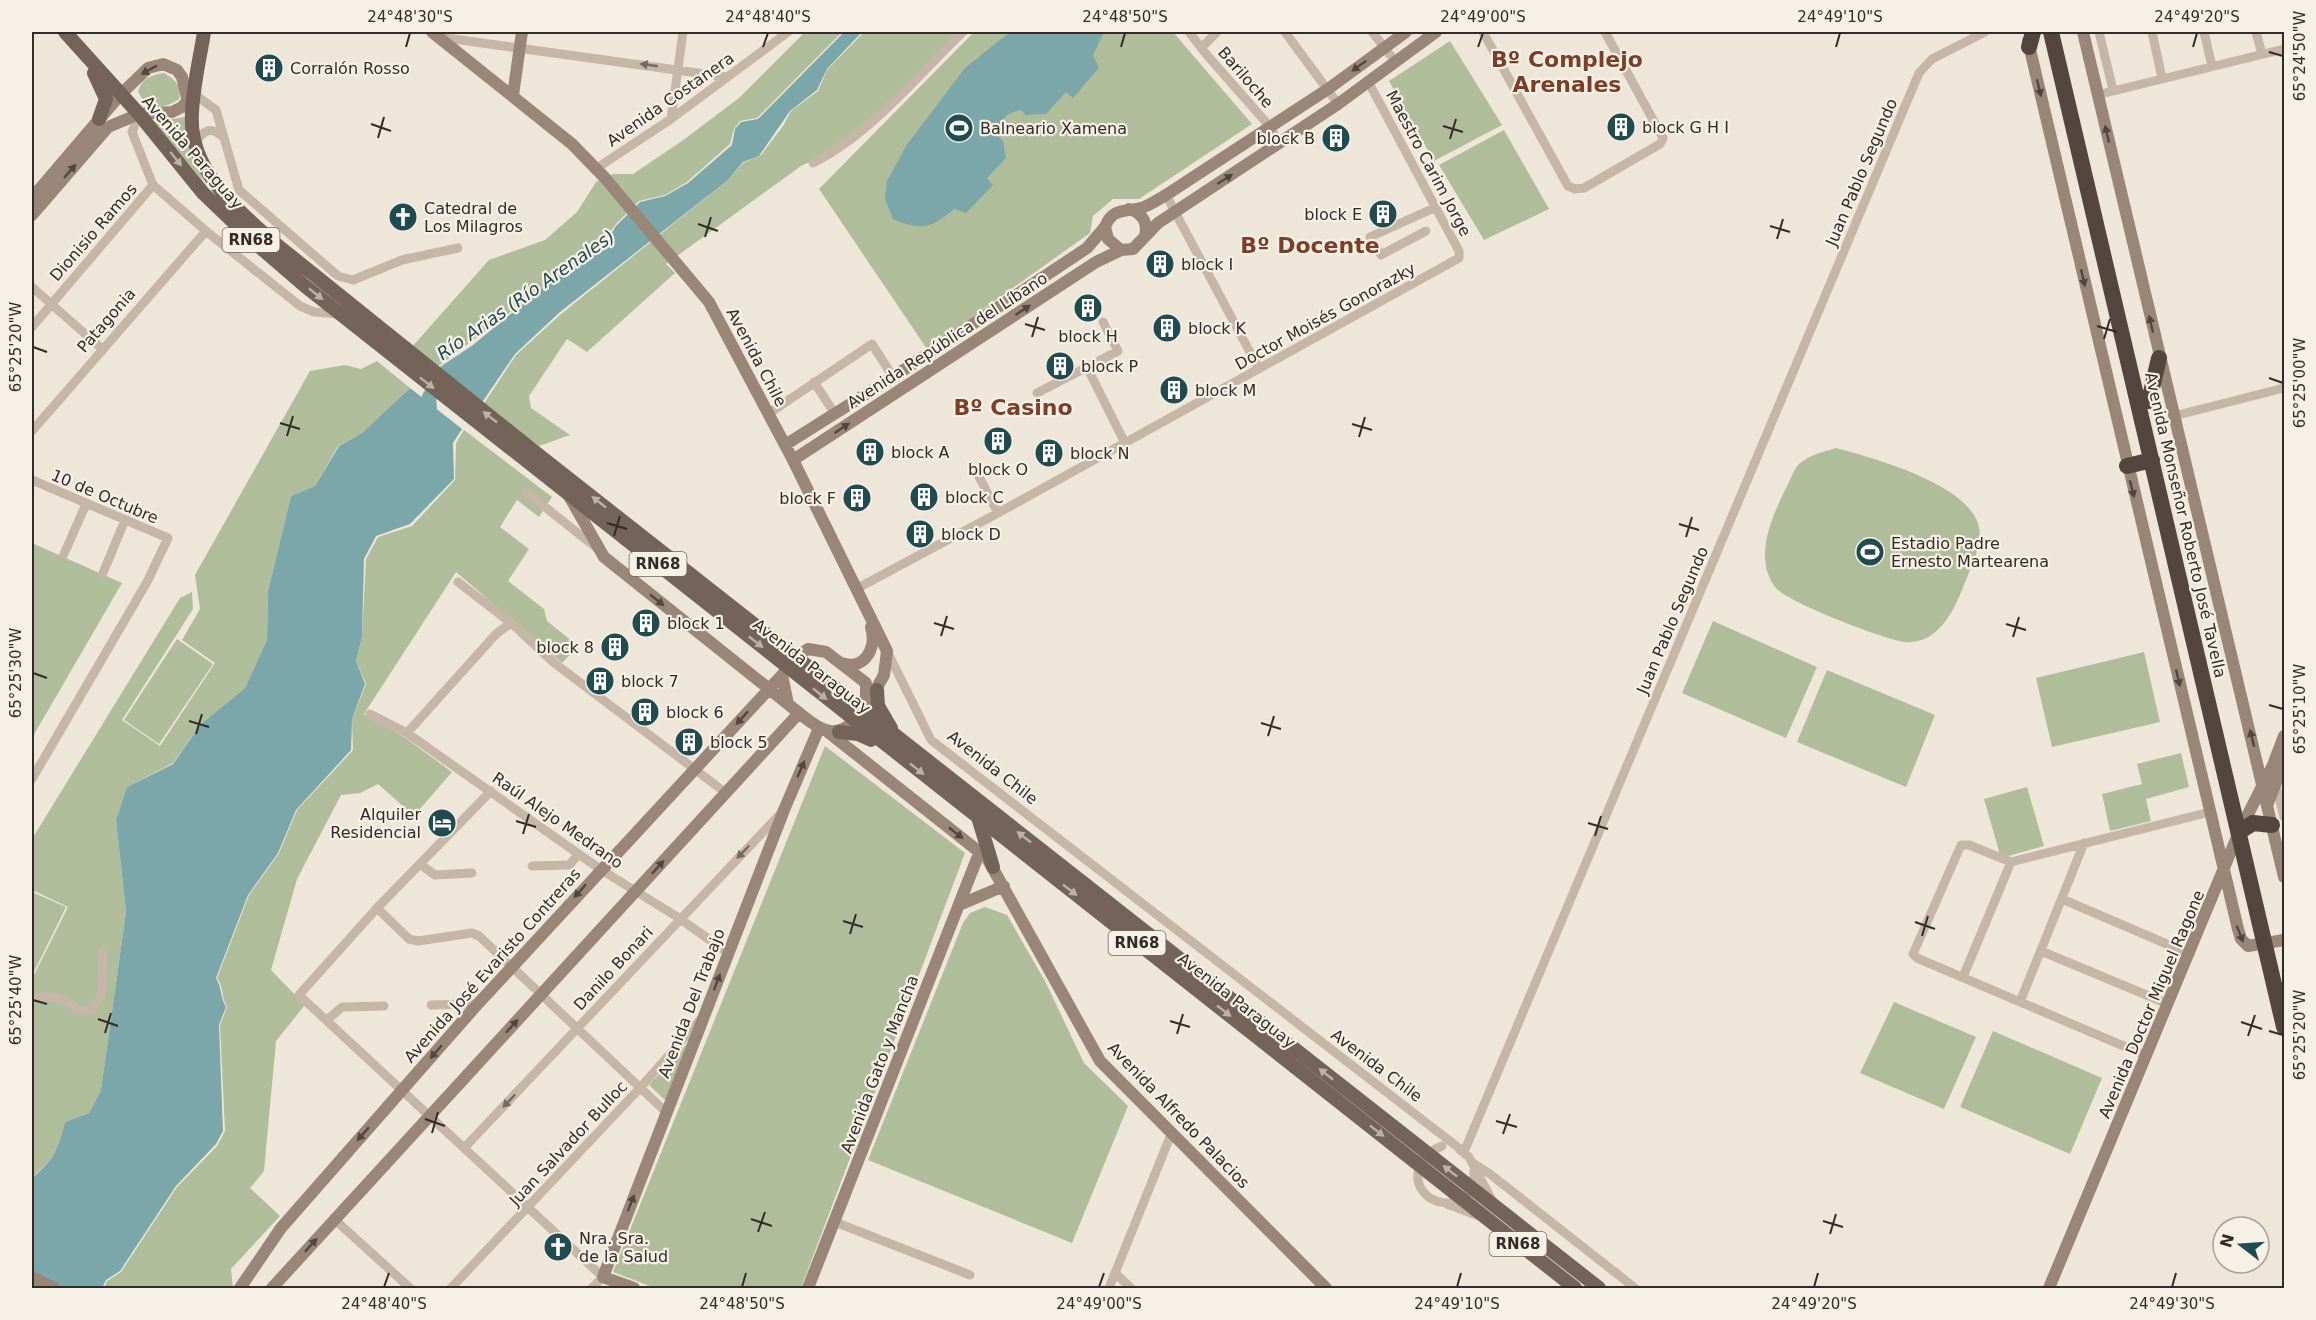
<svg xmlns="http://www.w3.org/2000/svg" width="2316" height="1320" font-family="'DejaVu Sans',sans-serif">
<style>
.green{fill:#b0bd9b}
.water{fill:#7ba6aa}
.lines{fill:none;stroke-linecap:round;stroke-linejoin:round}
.river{stroke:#7ba6aa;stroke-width:14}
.street{stroke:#c6b6a7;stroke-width:9}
.secondary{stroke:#9a8679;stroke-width:12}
.primary{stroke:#746359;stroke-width:14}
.highway{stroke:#54463f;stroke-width:16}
.oneway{fill:#756a61}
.oneway2{fill:#524640}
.oneway3{fill:#bcb1a7}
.ticks{fill:none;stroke:#332b27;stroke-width:2}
.labels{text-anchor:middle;stroke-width:4.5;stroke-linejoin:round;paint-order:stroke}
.shield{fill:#f7f0e6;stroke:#6e6660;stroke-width:1.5}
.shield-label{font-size:15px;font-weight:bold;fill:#332b27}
.poi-label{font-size:16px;fill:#332b27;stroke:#f7f0e6;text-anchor:start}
.street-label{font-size:16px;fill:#332b27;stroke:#f7f0e6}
.water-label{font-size:18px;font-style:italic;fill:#204c51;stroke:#f7f0e6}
.district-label{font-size:22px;font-weight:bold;fill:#7c3e26;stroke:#f7f0e6}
.neatline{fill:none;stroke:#332b27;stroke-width:2}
.ticks-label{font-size:15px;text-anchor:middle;fill:#332b27}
</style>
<rect width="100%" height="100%" fill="#efe6da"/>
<path class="green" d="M805 32H842L757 118 740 121 734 129 730 144 687 182 665 195 639 201 616 224 602 243 436 368 411 348 489 260 545 240 577 212 596 182 613 174H633L682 141 739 98Z
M864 32H959L864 126 829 153 801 166 666 264 675 273 587 352 567 339 529 396 531 408 570 435 539 446 483 405 516 355 561 314 728 180 743 163 761 155 783 126 791 111 818 91 827 70Z
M974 32H1173L1252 124 1139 199H1113L1093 216 1090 233 927 349 819 189Z
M1450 41 1502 125 1434 161 1389 81Z
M164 73C175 79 182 86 179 99 164 110 146 110 138 91 143 78 151 75 164 73Z
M185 117 190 150 204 182 153 122Z
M1504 130 1549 209 1484 240 1439 165Z
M377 361 410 388 362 433 338 446 315 486 291 496 268 591 267 640 245 688 201 724 173 763 127 787 116 820 126 912 101 1090 89 1113 65 1122C58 1149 54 1160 32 1177V979L68 907 32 890V839L180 598 192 592 193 609 122 720 160 746 215 663 182 640 200 609 195 575 310 371 345 365 361 369Z
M464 430 552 497 539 517 517 500 500 527 529 549 508 581 544 609 547 621 578 646 562 663 456 572 364 714 404 737 452 772 414 816 378 784 360 793 341 795 297 879 271 970 305 1005 276 1041 264 1171 250 1188 280 1216 231 1269 233 1288H104L107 1281 121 1272 177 1187 217 1146 225 1131 220 1025 227 1007C221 997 224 988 217 978L249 895 279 853 297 810 353 750 352 719 366 684 356 661 362 637 366 559 378 537 412 526 455 480 456 443Z
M1836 448C1873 458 1970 484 1979 527 1982 543 1974 560 1968 575 1959 597 1951 622 1930 636 1924 640 1912 643 1904 642 1883 639 1786 602 1775 587 1753 557 1772 517 1786 488 1790 481 1793 470 1799 464 1809 455 1823 452 1836 448Z
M32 543 122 583 32 738Z
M1713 621 1817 667 1786 738 1682 693Z
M177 639 213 664 159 744 124 720Z
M2144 652 2160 722 2052 747 2036 678Z
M1827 670 1935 715 1906 787 1797 742Z
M825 746 965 853 801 1288H655L613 1272Z
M2181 753 2189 787 2146 799 2151 821 2110 831 2102 794 2142 784 2137 764Z
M2027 787 2044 846 2001 858 1984 799Z
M32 892 66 907 32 976Z
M985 907 1007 915 1045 981 1084 1063 1128 1106 1072 1243 868 1160 963 923 970 913Z
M1894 1002 1976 1037 1944 1109 1860 1073Z
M1993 1031 2102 1078 2070 1154 1960 1107Z
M687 1044 666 1101 649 1085Z"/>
<path class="water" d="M844 32H862L827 69 817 90 790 111 759 156 743 162 728 180 560 312 515 354 481 404 437 369 473 345 541 289 604 245 616 226 640 202 665 196 688 183 732 145 735 129 741 122 758 119Z
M1010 32H1104L1093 55 1099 68 1073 98 1066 92 1046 114 1026 115 1021 110C1006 113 1000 119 997 134L1003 141 1006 158 987 178 993 185 966 213 954 209C930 229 922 231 893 219L885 199 887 181 906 146 965 68Z
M410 388 462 429 453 443 454 479 410 524 376 536 364 559 362 637 356 661 365 684 352 719 351 750 296 810 278 853 248 895 216 978C222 988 220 997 226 1007L219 1025 223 1131 216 1144 176 1186 120 1271 106 1280 102 1288H32V1178C54 1160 58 1149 65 1122L89 1113 101 1090 126 912 116 820 127 787 173 764 201 724 245 688 267 640 268 591 291 496 315 486 339 446 362 433Z"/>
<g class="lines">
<path class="river" d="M431 422 429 397 441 379"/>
<path class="street" d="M1189 32 1206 54 1271 128 1279 144
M1285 32 1338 104
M1372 32 1396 62
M1483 32 1568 186 1575 189 1584 188 1660 144 1663 138 1605 32
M2099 32 2113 90
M2152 32 2162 78
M2204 32 2212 66
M2256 32 2262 54
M439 37 727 77
M1202 47 1217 32
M194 94 216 110 239 190 338 276 353 280 402 260 458 248
M2097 95 2284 49
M139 114 132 132 153 185 206 231 300 306 314 312 339 314
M671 119 683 32
M195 144C203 129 212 126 224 138
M813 163C870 135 918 75 963 32
M597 168 671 119 788 32
M1166 195 1259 369
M1426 231 1381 255 1370 237 1434 208
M32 287 101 348
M32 327 153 185
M1087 367 1125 443
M814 382 835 414
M1037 393 1118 351 1103 322
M768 414 872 344 893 377
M2174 416 2284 388
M32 431 206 231
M975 469 998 513
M32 480 168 538 147 582 32 779
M526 492 598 549
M64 554 86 504
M103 573 125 520
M458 582 511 623 553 662 726 793
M856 589 998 513 1459 258V251L1369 83
M888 653 931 740 1464 1152 1919 73 1932 59 1985 32
M370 714 407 733 600 869 679 918 728 953
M407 733 496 634 511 623
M2275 782 2284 817
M491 791 377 908 299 995 603 1277 592 1288
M420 864 435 875 472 873
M532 866 569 865 579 854
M2062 899 2190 954
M377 908 409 939 418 941 472 933 479 936 666 1112
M2041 951 2168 1004
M1963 977 2011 862
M32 998C51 995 66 996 79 1011H91L101 996 103 951
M2020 1002 2084 843
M431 1005 472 1004 475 1007
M327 1020 342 1007 384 1006
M2147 1056 1917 958 1913 954 1961 845H1969L2011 862 2210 812
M1442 1146C1432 1150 1423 1156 1419 1167 1408 1208 1476 1220 1474 1170
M465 1147 782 812
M1460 1150 1469 1157 1492 1200
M1473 1163 1490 1174 1635 1288
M1447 1204 1479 1216
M334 1219 410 1288
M835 1222 970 1275
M1115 1273 1131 1288
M451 1288 640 1088 700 1020
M1109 1288 1172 1132"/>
<path class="secondary" d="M432 32 572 144 605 178 709 302 793 460 887 651 884 675 866 707
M1406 32 1328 89 1166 195C1159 199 1152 204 1144 207 1127 213 1113 206 1105 227L1108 239 1121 250 1133 249 1158 223 1338 104 1436 32
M2083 32 2284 877
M2028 41 2238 929 2241 939 2248 946 2284 940
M513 95 522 32
M32 198 120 95 148 68 163 64 177 70 182 77 190 110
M1129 209C1143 213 1148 223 1145 236
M32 215 108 127 139 114 172 112 182 107 191 97
M785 445 893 377 1087 248 1105 227
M793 460 1096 262 1121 250
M569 496 604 557 788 704
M808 649 826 652 866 683V707C837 748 820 730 788 704L782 675 795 657Z
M841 663C865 671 877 648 871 627
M828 732 987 858 1100 1061 1326 1288
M2268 803 2284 762
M959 905 1004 886
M32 1277 54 1288
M240 1288 281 1228 475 1007 782 675
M272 1288 799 713
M634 1288 603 1277 784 810 819 728
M808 1288 980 851
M2049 1288 2239 832 2273 765 2284 736"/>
<path class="primary" d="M65 32 139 114 203 193 254 242 305 286 1575 1288
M204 32C200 58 193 86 192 113 188 169 235 207 272 241L536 453 1599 1288
M94 73 106 99 99 119
M877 690 878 706 891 728
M839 732 858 734 871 740
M978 817 993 867"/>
<path class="highway" d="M2051 32 2284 1027
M2029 47 2033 32
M2149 401 2159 358
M2127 466 2152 460
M2239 832 2253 823 2272 825"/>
</g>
<defs><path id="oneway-solid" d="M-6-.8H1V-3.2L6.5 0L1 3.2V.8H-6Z" transform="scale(1.5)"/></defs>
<g class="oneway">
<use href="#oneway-solid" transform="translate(649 65) rotate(-172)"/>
<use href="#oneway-solid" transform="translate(743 852) rotate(134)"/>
<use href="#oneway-solid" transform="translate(509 1101) rotate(134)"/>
</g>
<g class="oneway2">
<use href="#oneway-solid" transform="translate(1359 66) rotate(144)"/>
<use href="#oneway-solid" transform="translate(149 70) rotate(151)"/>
<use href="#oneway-solid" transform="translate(2039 88) rotate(77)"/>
<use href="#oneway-solid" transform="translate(2107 134) rotate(-103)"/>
<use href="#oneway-solid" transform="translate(70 171) rotate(-49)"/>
<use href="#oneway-solid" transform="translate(1225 179) rotate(-33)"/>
<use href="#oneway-solid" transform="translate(2083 278) rotate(77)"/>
<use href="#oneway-solid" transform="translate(1023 310) rotate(-33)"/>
<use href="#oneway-solid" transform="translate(2151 324) rotate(-103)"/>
<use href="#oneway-solid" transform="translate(842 428) rotate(-33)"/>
<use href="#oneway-solid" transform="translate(2132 489) rotate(76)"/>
<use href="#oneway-solid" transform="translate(657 600) rotate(39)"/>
<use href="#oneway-solid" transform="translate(2178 678) rotate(77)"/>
<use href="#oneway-solid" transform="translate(742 718) rotate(132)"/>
<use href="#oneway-solid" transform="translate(2252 738) rotate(-104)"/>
<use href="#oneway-solid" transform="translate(801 769) rotate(-67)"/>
<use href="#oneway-solid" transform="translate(956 833) rotate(38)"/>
<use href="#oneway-solid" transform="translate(658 867) rotate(-48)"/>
<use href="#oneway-solid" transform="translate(580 891) rotate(132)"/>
<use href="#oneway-solid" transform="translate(2240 934) rotate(69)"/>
<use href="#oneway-solid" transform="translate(717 982) rotate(-69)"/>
<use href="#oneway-solid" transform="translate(512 1026) rotate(-48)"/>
<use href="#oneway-solid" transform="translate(436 1052) rotate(131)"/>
<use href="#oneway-solid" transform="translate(363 1134) rotate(131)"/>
<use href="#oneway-solid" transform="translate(631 1203) rotate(-69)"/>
<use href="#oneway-solid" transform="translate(311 1245) rotate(-48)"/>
</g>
<g class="oneway3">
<use href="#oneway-solid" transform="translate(176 159) rotate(51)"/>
<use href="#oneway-solid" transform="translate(316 294) rotate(39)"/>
<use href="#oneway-solid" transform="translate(427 383) rotate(38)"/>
<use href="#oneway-solid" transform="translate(490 417) rotate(-142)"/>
<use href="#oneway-solid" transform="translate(599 502) rotate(-142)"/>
<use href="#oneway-solid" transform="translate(756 642) rotate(38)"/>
<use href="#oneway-solid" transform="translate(820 694) rotate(39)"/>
<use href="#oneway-solid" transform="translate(917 769) rotate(38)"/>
<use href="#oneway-solid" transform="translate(1024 837) rotate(-142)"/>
<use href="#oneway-solid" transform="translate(1070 890) rotate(38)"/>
<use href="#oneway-solid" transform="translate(1224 1011) rotate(38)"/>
<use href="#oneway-solid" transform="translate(1326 1074) rotate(-142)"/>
<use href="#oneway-solid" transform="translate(1377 1131) rotate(38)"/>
<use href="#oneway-solid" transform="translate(1450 1171) rotate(-142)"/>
</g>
<path class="ticks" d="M406 47 410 33M763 47 768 33M1121 47 1125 33M1478 47 1483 33M1836 47 1840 33M2193 47 2197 33M2269 52 2283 56M371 124 391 131M1443 126 1463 132M378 138 384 117M1450 139 1456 119M698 224 718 231M1770 226 1790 232M705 237 711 217M1777 239 1783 219M1025 324 1045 330M2097 326 2117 332M1032 337 1038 317M2104 339 2110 319M33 347 47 352M2269 378 2283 383M280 423 300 429M1352 424 1372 430M287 436 293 416M1359 437 1365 417M607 523 627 529M1679 524 1699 530M614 536 620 516M1686 537 1692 517M934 623 954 629M2006 624 2026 630M941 636 947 616M2013 637 2019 617M33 673 47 678M2269 705 2283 709M189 721 209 727M1261 723 1281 729M196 734 202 714M1268 736 1274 716M516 821 536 827M1588 823 1608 829M523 834 529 814M1595 836 1601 816M843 921 863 927M1915 922 1935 929M850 934 856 914M1922 936 1928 916M33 1000 47 1004M98 1019 118 1026M1170 1021 1190 1027M2241 1022 2262 1029M2269 1031 2283 1035M105 1033 111 1013M1177 1034 1183 1014M2248 1036 2255 1015M425 1119 445 1126M1496 1121 1517 1127M432 1133 438 1112M1503 1134 1510 1114M751 1219 772 1226M1823 1221 1843 1227M758 1232 765 1212M1830 1234 1836 1214M384 1287 389 1273M742 1287 746 1273M1099 1287 1104 1273M1457 1287 1461 1273M1814 1287 1818 1273M2172 1287 2176 1273"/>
<defs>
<g id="building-disc" transform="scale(1.5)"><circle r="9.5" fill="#204c51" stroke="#f7f0e6"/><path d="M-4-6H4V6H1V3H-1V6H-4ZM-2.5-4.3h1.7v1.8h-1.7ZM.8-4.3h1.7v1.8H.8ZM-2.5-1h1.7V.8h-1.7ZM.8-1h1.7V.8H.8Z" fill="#fff"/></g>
<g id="stadium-disc" transform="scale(1.5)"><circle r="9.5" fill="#204c51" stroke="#f7f0e6"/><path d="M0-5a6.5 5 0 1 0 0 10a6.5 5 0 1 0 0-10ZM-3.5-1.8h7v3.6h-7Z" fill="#fff"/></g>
<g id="church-disc" transform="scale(1.5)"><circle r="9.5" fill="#204c51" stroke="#f7f0e6"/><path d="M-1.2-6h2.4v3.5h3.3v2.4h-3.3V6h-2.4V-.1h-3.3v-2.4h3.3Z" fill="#fff"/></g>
<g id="hotel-disc" transform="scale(1.5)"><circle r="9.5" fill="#204c51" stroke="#f7f0e6"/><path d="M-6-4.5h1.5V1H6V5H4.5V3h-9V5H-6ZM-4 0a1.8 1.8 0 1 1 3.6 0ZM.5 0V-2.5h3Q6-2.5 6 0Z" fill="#fff"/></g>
</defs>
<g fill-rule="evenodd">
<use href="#building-disc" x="269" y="68"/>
<use href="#building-disc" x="1621" y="127"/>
<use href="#stadium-disc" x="959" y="128"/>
<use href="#building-disc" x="1336" y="138"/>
<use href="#building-disc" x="1383" y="214"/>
<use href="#church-disc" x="403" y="217"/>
<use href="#building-disc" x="1160" y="264"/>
<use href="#building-disc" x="1088" y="308"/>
<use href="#building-disc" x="1167" y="328"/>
<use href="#building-disc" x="1060" y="366"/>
<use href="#building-disc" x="1174" y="390"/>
<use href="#building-disc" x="998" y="441"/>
<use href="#building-disc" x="870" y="452"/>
<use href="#building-disc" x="1049" y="453"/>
<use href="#building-disc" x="924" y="497"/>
<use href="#building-disc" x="857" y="498"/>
<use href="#building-disc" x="920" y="534"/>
<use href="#stadium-disc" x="1870" y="552"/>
<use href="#building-disc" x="646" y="623"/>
<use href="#building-disc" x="615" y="647"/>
<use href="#building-disc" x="600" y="681"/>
<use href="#building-disc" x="645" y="712"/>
<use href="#building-disc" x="689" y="742"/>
<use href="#hotel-disc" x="442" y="823"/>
<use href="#church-disc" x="558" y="1247"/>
</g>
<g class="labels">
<g class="shield">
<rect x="222.5" y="228" width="57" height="24" rx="4.5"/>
<rect x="629.5" y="552" width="57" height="24" rx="4.5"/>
<rect x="1108.5" y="931" width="57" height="24" rx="4.5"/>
<rect x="1489.5" y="1232" width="57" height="24" rx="4.5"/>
</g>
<g class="shield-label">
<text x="251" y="245">RN68</text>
<text x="658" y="569">RN68</text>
<text x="1137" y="948">RN68</text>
<text x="1518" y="1249">RN68</text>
</g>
<g class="poi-label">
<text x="290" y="74">Corralón Rosso</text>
<text x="1642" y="133">block G H I</text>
<text x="980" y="134">Balneario Xamena</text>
<text x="1315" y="144" text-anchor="end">block B</text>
<text x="424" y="214">Catedral de<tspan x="424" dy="18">Los Milagros</tspan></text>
<text x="1362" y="220" text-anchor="end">block E</text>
<text x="1181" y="270">block I</text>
<text x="1188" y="334">block K</text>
<text x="1088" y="342" text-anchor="middle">block H</text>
<text x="1081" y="372">block P</text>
<text x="1195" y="396">block M</text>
<text x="891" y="458">block A</text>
<text x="1070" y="459">block N</text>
<text x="998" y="475" text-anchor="middle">block O</text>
<text x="945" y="503">block C</text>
<text x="836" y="504" text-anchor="end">block F</text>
<text x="941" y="540">block D</text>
<text x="1891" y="549">Estadio Padre<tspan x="1891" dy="18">Ernesto Martearena</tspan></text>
<text x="667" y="629">block 1</text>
<text x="594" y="653" text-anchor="end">block 8</text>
<text x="621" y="687">block 7</text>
<text x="666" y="718">block 6</text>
<text x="710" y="748">block 5</text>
<text x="421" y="820" text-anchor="end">Alquiler<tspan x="421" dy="18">Residencial</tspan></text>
<text x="579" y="1244">Nra. Sra.<tspan x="579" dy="18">de la Salud</tspan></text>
</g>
<g class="street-label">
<text transform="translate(1246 77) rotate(49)" y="6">Bariloche</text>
<text transform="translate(670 99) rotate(-35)" y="6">Avenida Costanera</text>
<text transform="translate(193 152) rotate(49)" y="6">Avenida Paraguay</text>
<text transform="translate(1429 163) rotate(62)" y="6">Maestro Carim Jorge</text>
<text transform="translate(1861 172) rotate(-67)" y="6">Juan Pablo Segundo</text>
<text transform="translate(93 232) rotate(-49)" y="6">Dionisio Ramos</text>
<text transform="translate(1325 316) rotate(-29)" y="6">Doctor Moisés Gonorazky</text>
<text transform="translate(106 320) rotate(-49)" y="6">Patagonia</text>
<text transform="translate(947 340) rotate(-33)" y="6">Avenida República del Líbano</text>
<text transform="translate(757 357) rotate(62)" y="6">Avenida Chile</text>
<text transform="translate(105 496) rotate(23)" y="6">10 de Octubre</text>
<text transform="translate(2186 525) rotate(77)" y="6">Avenida Monseñor Roberto José Tavella</text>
<text transform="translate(1672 620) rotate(-67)" y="6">Juan Pablo Segundo</text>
<text transform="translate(812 666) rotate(38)" y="6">Avenida Paraguay</text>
<text transform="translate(993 767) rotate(38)" y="6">Avenida Chile</text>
<text transform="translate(558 820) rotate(35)" y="6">Raúl Alejo Medrano</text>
<text transform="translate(492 965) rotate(-48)" y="6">Avenida José Evaristo Contreras</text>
<text transform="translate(613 968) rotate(-47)" y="6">Danilo Bonari</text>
<text transform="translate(1237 1000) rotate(38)" y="6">Avenida Paraguay</text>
<text transform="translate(691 1003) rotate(-69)" y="6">Avenida Del Trabajo</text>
<text transform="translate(2151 1004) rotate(-67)" y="6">Avenida Doctor Miguel Ragone</text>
<text transform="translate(879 1064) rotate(-69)" y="6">Avenida Gato y Mancha</text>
<text transform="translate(1377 1065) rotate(37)" y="6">Avenida Chile</text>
<text transform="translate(1179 1115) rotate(46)" y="6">Avenida Alfredo Palacios</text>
<text transform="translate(568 1143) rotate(-47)" y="6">Juan Salvador Bulloc</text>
</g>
<g class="water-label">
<text transform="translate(526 295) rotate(-35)" y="6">Río Arias (Río Arenales)</text>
</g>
<g class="district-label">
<text x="1567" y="67">Bº Complejo<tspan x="1567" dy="25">Arenales</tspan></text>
<text x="1310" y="253">Bº Docente</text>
<text x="1013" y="415">Bº Casino</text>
</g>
</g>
<rect width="2316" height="1320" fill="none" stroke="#f7f0e6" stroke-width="66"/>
<g transform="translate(2241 1245) rotate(287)"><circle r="28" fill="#f7f0e6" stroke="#a9a19a" stroke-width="1.5"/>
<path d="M0-4.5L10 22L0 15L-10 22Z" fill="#204c51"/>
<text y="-9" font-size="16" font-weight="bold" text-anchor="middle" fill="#332b27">N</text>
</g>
<rect x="33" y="33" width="2250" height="1254" class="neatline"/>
<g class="ticks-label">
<text x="410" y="22">24°48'30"S</text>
<text x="768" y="22">24°48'40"S</text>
<text x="1125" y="22">24°48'50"S</text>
<text x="1483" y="22">24°49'00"S</text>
<text x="1840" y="22">24°49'10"S</text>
<text x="2197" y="22">24°49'20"S</text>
<text transform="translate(2300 56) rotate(-90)" y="5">65°24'50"W</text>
<text transform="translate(16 347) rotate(-90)" y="5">65°25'20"W</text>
<text transform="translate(2300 383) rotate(-90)" y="5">65°25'00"W</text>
<text transform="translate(16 673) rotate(-90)" y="5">65°25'30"W</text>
<text transform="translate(2300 709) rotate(-90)" y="5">65°25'10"W</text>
<text transform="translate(16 1000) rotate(-90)" y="5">65°25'40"W</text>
<text transform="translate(2300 1035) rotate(-90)" y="5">65°25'20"W</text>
<text x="384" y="1309">24°48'40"S</text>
<text x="742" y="1309">24°48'50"S</text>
<text x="1099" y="1309">24°49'00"S</text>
<text x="1457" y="1309">24°49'10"S</text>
<text x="1814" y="1309">24°49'20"S</text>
<text x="2172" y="1309">24°49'30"S</text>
</g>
</svg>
